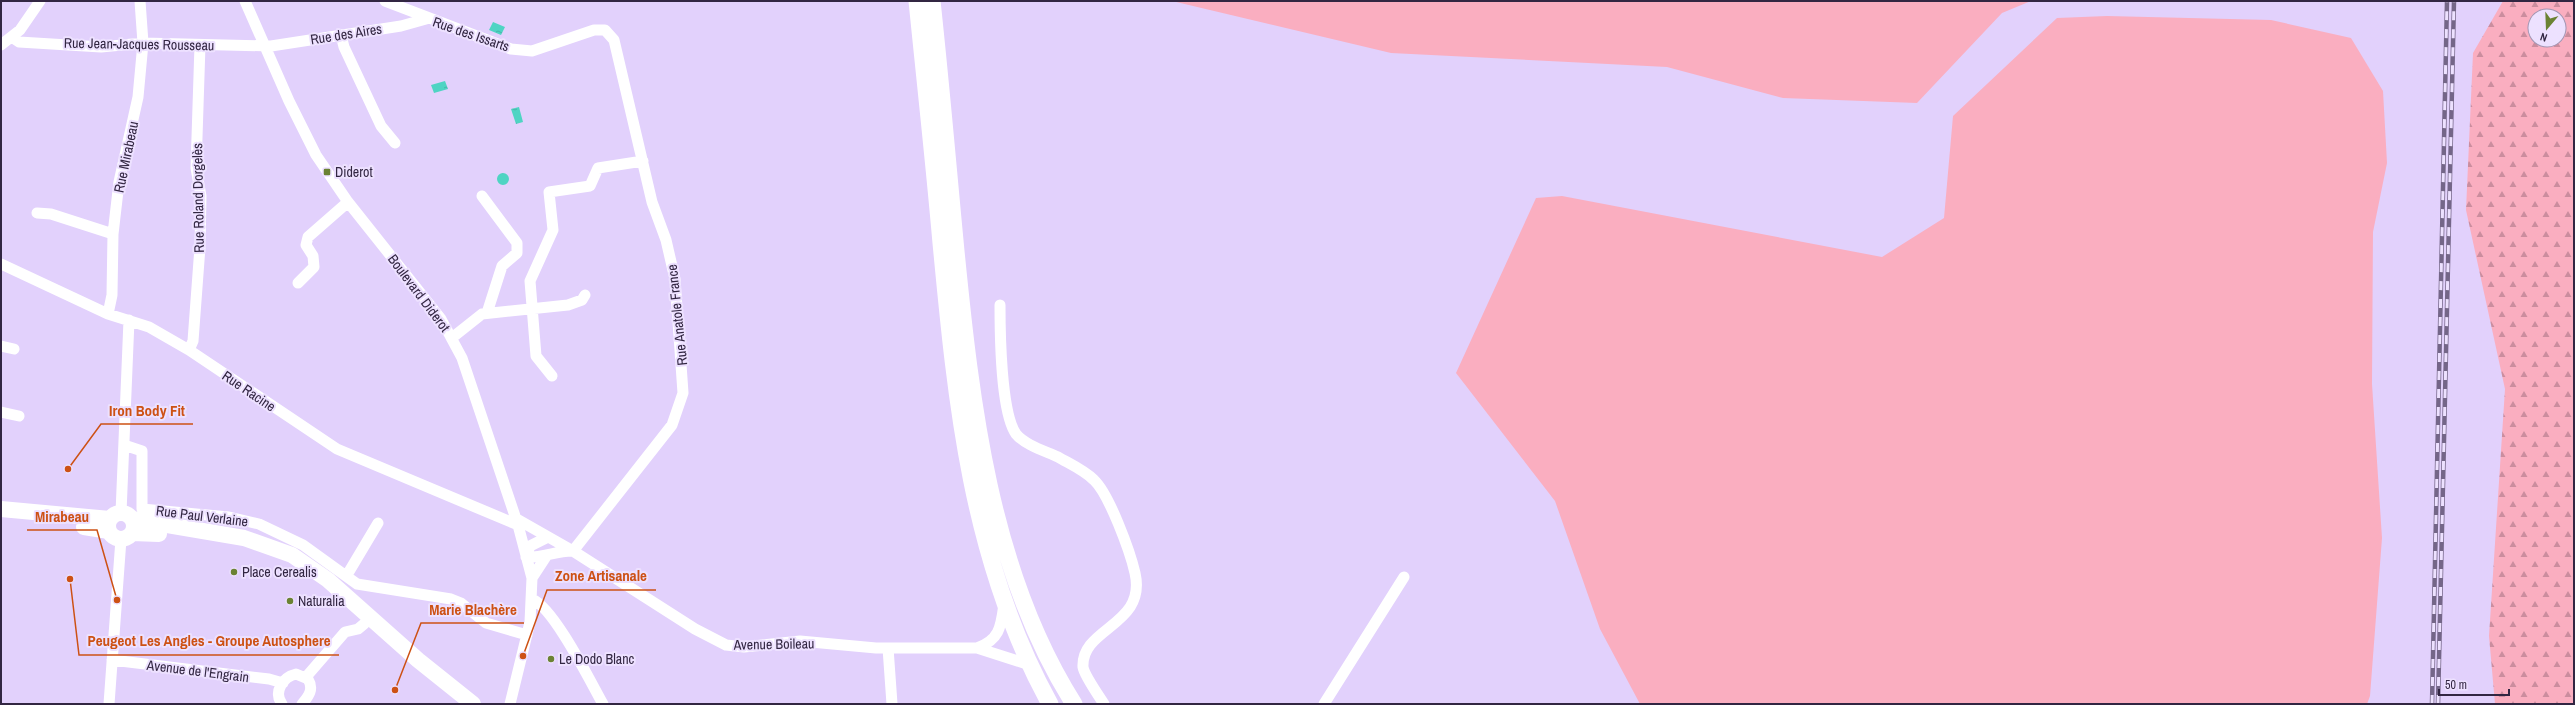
<svg xmlns="http://www.w3.org/2000/svg" width="2575" height="705" font-family="'Archivo Narrow',sans-serif">
<style>
.green{fill:#faaec0}
.forest{fill:url(#forest-firs);fill-rule:evenodd}
.water{fill:url(#water-ripples)}
.lines{fill:none;stroke-linecap:round;stroke-linejoin:round}
.minor{stroke:#fff;stroke-width:11}
.secondary{stroke:#fff;stroke-width:16}
.primary{stroke:#fff;stroke-width:17}
.rail-casing{stroke:#746688;stroke-width:4.5}
.rail{stroke:#ede1ff;stroke-width:3;stroke-dasharray:9;stroke-linecap:butt}
.poi-dot{fill:#6b8233;stroke:#ede1ff;stroke-width:1.5}
.labels{text-anchor:middle;stroke-width:4;stroke-linejoin:round;paint-order:stroke}
.street-label{font-size:14px;fill:#322642;stroke:#ede1ff}
.poi-label{font-size:14px;fill:#322642;stroke:#ede1ff;text-anchor:start}
.leader{fill:none;stroke:#cd5114;stroke-width:1.5}
.callout-dot{fill:#cd5114;stroke:#ede1ff;stroke-width:1.5}
.callout-label{font-size:15px;text-anchor:middle;font-weight:bold;fill:#cd5114;stroke:#ede1ff;stroke-width:4;stroke-linejoin:round;paint-order:stroke}
</style>
<defs>
<pattern id="forest-firs" width="22" height="20" patternUnits="userSpaceOnUse"><rect width="22" height="20" fill="#faaec0"/><path d="M5 1l3.5 6h-7zM16 11l3.5 6h-7z" fill="#cb8d9e"/></pattern>
<pattern id="water-ripples" width="26" height="14" patternUnits="userSpaceOnUse"><rect width="26" height="14" fill="#4fd4c3"/><path d="M2 4q2-2 4 0t4 0M15 11q2-2 4 0t4 0" fill="none" stroke="#45b6a9"/></pattern>
</defs>
<rect width="100%" height="100%" fill="#e2d1fc"/>
<path class="green" d="M1172 1H2031L2002 13 1917 103 1783 98 1667 67 1391 53Z
M2107 16 2271 20 2351 38 2383 91 2387 163 2373 232 2372 384 2382 538 2370 696 2367 704H1640L1600 629 1555 501 1456 373 1536 198 1562 196 1882 257 1944 218 1953 116 2057 18Z"/>
<path class="forest" d="M2503 1H2574V704H2495L2489 636 2505 389 2466 210 2473 53ZM2535 16H2559V40H2535Z"/>
<path class="water" d="M493 22 505 27 501 35 489 30Z
M445 81 448 89 434 93 431 85Z
M519 107 523 122 516 124 511 109Z
M497 179a6 6 0 1 1 12 0a6 6 0 1 1-12 0Z"/>
<g class="lines">
<path class="minor" d="M245 1 289 101 316 155 348 202 441 319 462 358 518 525 532 578 530 622 510 704
M385 1 511 49 532 51 594 30H605L614 40 652 202 666 240 675 279 683 393 672 425 573 551
M341 35 344 47 381 126 395 143
M13 38 19 42 101 47 143 43 271 46 401 26 426 19
M1 45 20 30 40 1
M482 196 517 243V253L502 266 487 313
M37 213 51 214 113 234
M1 264 108 314 149 327 189 350 337 449 518 525
M298 283 314 267 313 256 306 245 308 237 348 202
M1000 305C1000 332 1001 413 1016 434 1025 445 1045 451 1058 457 1070 464 1084 470 1094 480 1109 494 1130 551 1135 573 1147 626 1081 627 1083 667 1084 675 1099 696 1104 704
M108 314 112 295 113 234 119 182 138 97 143 43 140 1
M453 337 482 314 568 305 582 300 585 295
M1 346 14 349
M189 350 193 341 200 247 201 196 196 168 200 45
M552 376 536 356 530 281 553 230 549 192 590 186 598 168 643 161
M1 412 19 416
M124 445 142 451V509L229 517 259 524 303 545 357 584 451 599 461 603 486 623 527 635
M121 513 129 320
M515 518 573 551 695 629 726 645 744 647 800 641 876 648H977L1030 665
M526 557C542 558 556 551 572 551
M526 557 530 546 546 538
M347 575 378 523
M532 578 547 555
M532 599C554 608 590 681 603 704
M888 648 892 704
M977 648C1000 640 1001 626 1004 604
M112 660 269 679 283 683
M306 677 345 632 358 629 364 624
M109 704 121 539
M282 704C273 692 283 677 296 674L308 679C314 689 309 696 302 704
M1324 704 1404 577"/>
<path class="secondary" d="M1 509 110 519
M108 526a13 13 0 1 1 26 0a13 13 0 1 1-26 0Z
M132 519 244 538 292 555 328 580 418 660 473 704
M84 527 109 531
M132 533 159 534"/>
<path class="primary" d="M917 1C925 81 934 162 941 243 956 402 971 561 1050 704
M932 1C941 84 948 167 956 251 971 403 990 572 1074 704"/>
<g class="rail-casing">
<path id="rail" d="M2432 704 2447 1
M2438 704 2454 1"/>
</g>
<use href="#rail" class="rail"/>
</g>
<g class="poi-dot">
<rect x="323" y="168" width="8" height="8" rx="2"/>
<circle cx="234" cy="572" r="4"/>
<circle cx="290" cy="601" r="4"/>
<circle cx="551" cy="659" r="4"/>
</g>
<g class="labels">
<g class="street-label">
<text transform="translate(346 34) rotate(-9)" y="5">Rue des Aires</text>
<text transform="translate(471 34) rotate(19)" y="5">Rue des Issarts</text>
<text transform="translate(139 44) rotate(1)" y="5">Rue Jean-Jacques Rousseau</text>
<text transform="translate(126 157) rotate(-78)" y="5">Rue Mirabeau</text>
<text transform="translate(198 198) rotate(-91)" y="5">Rue Roland Dorgelès</text>
<text transform="translate(419 293) rotate(53)" y="5">Boulevard Diderot</text>
<text transform="translate(677 315) rotate(-96)" y="5">Rue Anatole France</text>
<text transform="translate(249 391) rotate(34)" y="5">Rue Racine</text>
<text transform="translate(202 516) rotate(7)" y="5">Rue Paul Verlaine</text>
<text transform="translate(774 644) rotate(-1)" y="5">Avenue Boileau</text>
<text transform="translate(198 671) rotate(7)" y="5">Avenue de l'Engrain</text>
</g>
<g class="poi-label">
<text x="335" y="177">Diderot</text>
<text x="242" y="577">Place Cerealis</text>
<text x="298" y="606">Naturalia</text>
<text x="559" y="664">Le Dodo Blanc</text>
</g>
</g>
<path class="leader" d="M68 469L101 424H193M117 600L97 530H27M523 656L547 590H656M395 690L421 623H524M70 579L79 655H339"/>
<g class="callout-dot">
<circle cx="68" cy="469" r="4"/>
<circle cx="117" cy="600" r="4"/>
<circle cx="523" cy="656" r="4"/>
<circle cx="395" cy="690" r="4"/>
<circle cx="70" cy="579" r="4"/>
</g>
<g class="callout-label">
<text x="147" y="416">Iron Body Fit</text>
<text x="62" y="522">Mirabeau</text>
<text x="601" y="581">Zone Artisanale</text>
<text x="473" y="615">Marie Blachère</text>
<text x="209" y="646">Peugeot Les Angles - Groupe Autosphere</text>
</g>
<rect width="2575" height="705" fill="none" stroke="#322642" stroke-width="4"/>
<g transform="translate(2547 28) rotate(199)"><circle r="19" fill="#ede1ff" stroke="#a296b3"/>
<path d="M0-3L7 15L0 10L-7 15Z" fill="#6b8233"/>
<text y="-6" font-size="11" font-weight="bold" text-anchor="middle" fill="#322642">N</text>
</g>
<path d="M2439 689v6h70v-6" fill="none" stroke="#322642" stroke-width="2"/>
<text x="2445" y="689" font-size="12" fill="#322642" stroke="#ede1ff" stroke-width="3" paint-order="stroke">50 m</text>
</svg>
